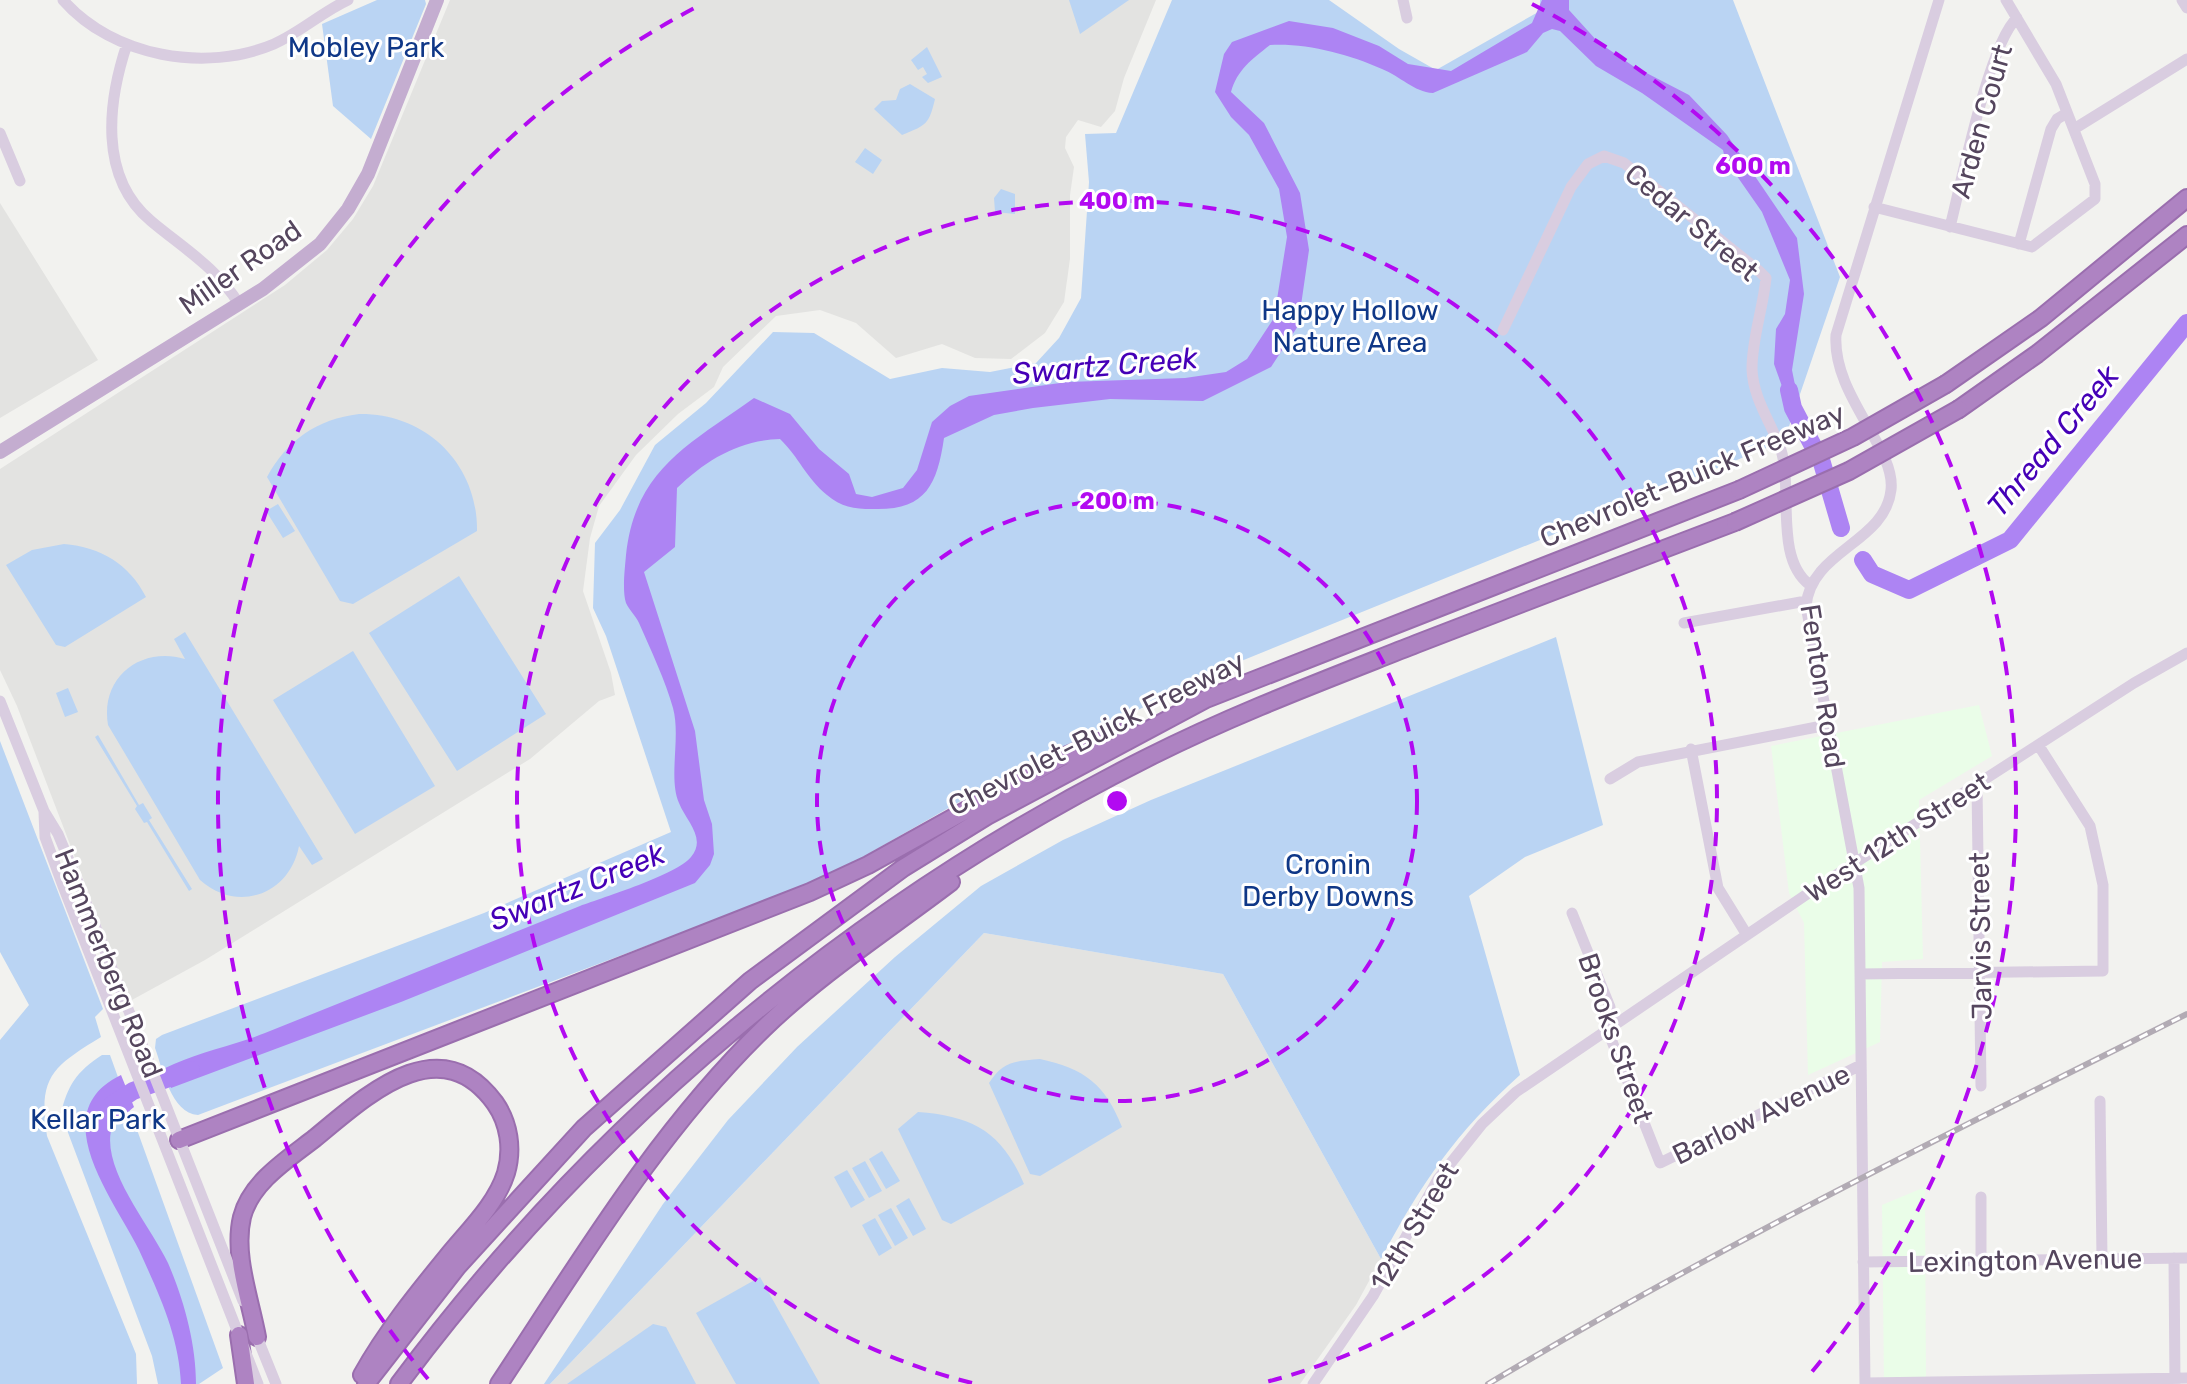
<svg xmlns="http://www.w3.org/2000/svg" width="2187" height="1384" font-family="Rubik,sans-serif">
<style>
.commercial{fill:#eafde8}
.education{fill:#e3e3e1}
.green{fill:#bad4f3}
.water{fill:#ad84f3}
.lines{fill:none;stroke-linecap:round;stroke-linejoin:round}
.river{stroke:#ad84f3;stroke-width:18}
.highway-casing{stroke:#9a6eae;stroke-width:20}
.minor{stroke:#d9cde0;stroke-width:11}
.major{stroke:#c4add0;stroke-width:14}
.highway{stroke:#ae83c2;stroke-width:16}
.rail-casing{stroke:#b2abb4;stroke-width:6}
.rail{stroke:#fff;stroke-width:3;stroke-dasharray:9;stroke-linecap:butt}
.highway-bridge-casing{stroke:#9a6eae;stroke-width:20;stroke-linecap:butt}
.highway-bridge{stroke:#ae83c2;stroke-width:16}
.ring{fill:none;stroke:#b20af1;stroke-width:4;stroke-dasharray:14 10}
.labels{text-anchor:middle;stroke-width:6;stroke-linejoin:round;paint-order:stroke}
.park-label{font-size:28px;fill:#0f3787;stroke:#fff}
.street-label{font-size:28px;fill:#55465e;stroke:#fff}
.water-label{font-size:30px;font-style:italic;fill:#4500b7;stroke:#fff}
.centre{fill:#b20af1;stroke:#fff;stroke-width:4}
.ring-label{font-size:24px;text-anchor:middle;font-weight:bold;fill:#b20af1;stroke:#fff;stroke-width:6;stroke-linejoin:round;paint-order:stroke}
</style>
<rect width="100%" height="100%" fill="#f2f2ef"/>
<path class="commercial" d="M1979 705 1992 756 1919 800 1923 959 1882 962 1880 1042 1808 1075 1804 923 1789 893 1771 746Z
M1925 1187 1926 1384H1884L1882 1205Z"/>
<path class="education" d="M450 0H1156L1124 78 1115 111 1101 127 1078 120 1066 137 1065 148 1074 167 1070 195V259L1064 302 1045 333 1011 359 975 358 942 344 896 358 856 323 820 310 776 316 723 367 714 387 678 414 636 455 599 506 590 538 583 591 611 673 615 695 599 701 530 759 205 960 130 1001 17 706 0 670V469L285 285 327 250 353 219 373 186Z
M0 203 98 360 0 418Z
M984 933 1223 974 1381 1259 1356 1305 1300 1384H550Z"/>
<path class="green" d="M377 0H425L426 4 371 139 333 106 322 24Z
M1069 0H1129L1080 34Z
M1172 0H1329L1399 49 1436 70 1540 11V0H1733L1840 277 1784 441 1219 670 1008 774 826 878 198 1115C171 1113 163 1070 155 1048L156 1039 162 1035 484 913 671 832 606 636 593 608 595 543 620 510 655 445 706 403 773 332 814 333 890 379 942 368 990 372 1036 363 1059 338 1081 298 1089 182 1085 134 1116 133Z
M927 47 942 77 928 83 922 77 927 74 923 67 918 70 911 60Z
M910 84 935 99C929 124 927 125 902 135L874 109 882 101 896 100 900 89Z
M865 148 882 160 873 174 855 162Z
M1001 189 1015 194V214L995 212 994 198Z
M359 414C426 413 478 464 477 531L353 604 340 601 267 477C287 440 317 419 359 414Z
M278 504 295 531 283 538 266 511Z
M64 544C101 547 129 564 146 597L65 647 56 645 6 565 32 550Z
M459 576 546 714 457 771 369 633Z
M185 632 323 859 312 865 299 846C290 894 238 914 200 880L108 725C100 677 141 646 185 659L174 639Z
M1556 637 1603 825 1525 857 1469 896 1520 1075C1457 1131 1420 1185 1381 1259L1223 974 984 933 550 1384H544L663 1204 728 1120 797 1047 895 957 981 886 1063 840 1151 800Z
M353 651 435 786 355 834 273 700Z
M68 688 78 712 65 717 56 693Z
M98 735 139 805 143 803 152 818 149 820 192 889 189 891 147 822 144 823 135 809 137 806 95 737Z
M0 741 103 1009 95 1017 101 1037C52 1067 38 1077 47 1136L136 1354 137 1384H0V1040L29 1005 0 952Z
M102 1055H110L223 1368 199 1384H158L152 1356 61 1114C67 1086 77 1071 102 1055Z
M1040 1059C1085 1069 1105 1084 1122 1127L1040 1176 1030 1174 989 1083C1003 1061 1016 1061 1040 1059Z
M918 1112C973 1116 1002 1132 1024 1184L951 1224 942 1220 898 1129Z
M882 1151 900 1181 886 1189 869 1159Z
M865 1161 882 1191 869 1198 852 1168Z
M847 1170 865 1200 851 1208 834 1177Z
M909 1198 926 1229 913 1236 896 1206Z
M891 1208 908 1238 895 1246 878 1215Z
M875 1218 892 1248 879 1256 862 1225Z
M760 1277 820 1384H736L696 1313Z
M653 1324 666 1327 696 1384H567Z"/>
<path class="water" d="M1542 0H1569V10L1598 42 1633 66 1689 95 1727 135 1797 238 1804 294 1792 370 1798 400 1793 417 1774 364 1776 329 1785 314 1790 280 1762 212 1725 159 1723 150 1642 93 1596 66 1560 31 1552 29 1543 33 1527 52 1433 93C1414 92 1400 76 1382 69 1348 54 1307 43 1270 45 1252 59 1237 70 1231 92L1264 123 1300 193 1309 250 1298 326 1271 367 1203 401 1110 399 1033 408 994 415 944 438C937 486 925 511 872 509 854 509 841 507 827 495 806 478 799 457 780 439 739 440 706 460 677 488L675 547 644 572 695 731 704 800 712 824 714 854 710 865 695 883 401 1002 171 1088 163 1069 174 1064C203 1051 235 1045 265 1033 370 991 475 948 580 906 604 897 676 875 691 857 707 838 686 821 679 803 668 778 681 737 673 708 666 682 650 648 639 623 636 616 629 610 626 603 622 591 625 568 626 555 635 469 690 444 754 398L790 414 819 449 849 474 856 494 872 497 903 488 917 470 932 422 950 406 969 396 1067 382 1185 378 1226 372 1247 359 1274 318 1287 237 1279 189 1249 135 1231 117 1215 92 1224 54 1232 42 1289 21 1333 28 1379 46 1408 64 1451 71 1532 23Z
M121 1075 134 1107 113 1124C97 1165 151 1226 168 1263 184 1300 196 1344 196 1384H181C179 1336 159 1294 139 1250 116 1202 42 1113 121 1075Z"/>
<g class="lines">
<path class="river" d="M1789 390 1793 408 1822 463 1841 528
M1863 560 1872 574 1909 590 2010 540 2187 323
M109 1107 133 1091 191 1070"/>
<g class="highway-casing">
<path id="highway" d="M1946 384 2041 318 2187 198
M1959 409 2037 354 2187 235
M179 1140 810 892 868 865 1060 758 1130 730
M239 1335 246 1384
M257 1337C250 1299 233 1255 242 1217 251 1182 288 1159 315 1138 365 1097 439 1026 495 1103 509 1123 513 1149 506 1173 496 1205 468 1231 447 1257 416 1295 386 1332 362 1375
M366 1384 457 1267 584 1128 750 981 903 868 987 816 1206 699 1739 490
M399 1384C595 1121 854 905 1147 758 1234 714 1325 680 1416 644 1522 603 1629 562 1735 522
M499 1384C581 1260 657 1132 764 1028 821 973 888 930 951 882"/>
</g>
<path class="minor" d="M63 0C113 57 206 73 274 44 301 32 322 12 348 0
M1403 0 1407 18
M2182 0 2187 8
M127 44C108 101 98 177 151 221 183 248 216 267 239 304
M2074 129 2187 59
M0 133 20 181
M1874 207 2032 247 2095 199V184L2056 84 2006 0
M1950 227C1961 184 1989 43 2017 18
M2019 244 2051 129 2057 119 2067 113
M1503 330 1571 187 1588 164 1604 156 1624 163 1758 270 1766 278C1763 309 1752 338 1752 369 1753 399 1772 424 1781 450 1793 488 1774 559 1810 585
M1684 623 1806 601
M0 701 44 811 58 834 78 882 243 1301
M1691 749 1718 888 1747 935
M1610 779 1638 762 1827 725
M1977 785 1981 1086
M44 812 45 837 63 886 258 1384
M1572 913 1610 1007 1611 1039 1660 1163 1861 1065
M1860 974 2103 971V885L2090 826 2039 746
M2100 1101 2102 1259
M1981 1197V1259
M2174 1258 2175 1384
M1863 1262 2187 1258
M255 1332 276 1384
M1865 1383 2187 1378
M1313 1384 1373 1296 1438 1179 1482 1124 1516 1092 1816 888 2134 683 2187 653
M1865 1384 1859 888 1806 606C1811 550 1885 543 1891 490 1896 448 1832 395 1836 335L1939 0"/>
<path class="major" d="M0 452 263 289 320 244 348 209 368 174 437 0"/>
<use href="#highway" class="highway"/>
<g class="rail-casing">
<path id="rail" d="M1488 1384C1715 1248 1951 1132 2187 1014"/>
</g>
<use href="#rail" class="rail"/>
<g class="highway-bridge-casing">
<path id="highway-bridge" d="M1739 490 1853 437 1946 384
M1735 522 1849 471 1959 409"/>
</g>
<use href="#highway-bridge" class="highway-bridge"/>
</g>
<g class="ring">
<circle cx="1117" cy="801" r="300"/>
<path d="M972 1383A600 600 0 1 1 1262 1383"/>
<path d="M428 1379A899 899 0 0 1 702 4M1532 4A899 899 0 0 1 1806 1379"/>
</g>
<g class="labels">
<g class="park-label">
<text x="366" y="57">Mobley Park</text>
<text x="1350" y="320">Happy Hollow<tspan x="1350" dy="32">Nature Area</tspan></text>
<text x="1328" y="874">Cronin<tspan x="1328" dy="32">Derby Downs</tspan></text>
<text x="98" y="1129">Kellar Park</text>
</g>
<g class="street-label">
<text transform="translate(1981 121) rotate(-74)" y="10">Arden Court</text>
<text transform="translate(1692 222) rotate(40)" y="10">Cedar Street</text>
<text transform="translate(240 267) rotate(-35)" y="10">Miller Road</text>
<text transform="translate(1692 475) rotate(-23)" y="10">Chevrolet-Buick Freeway</text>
<text transform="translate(1823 686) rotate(81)" y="10">Fenton Road</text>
<text transform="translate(1096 733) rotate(-27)" y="10">Chevrolet-Buick Freeway</text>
<text transform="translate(1897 837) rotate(-33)" y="10">West 12th Street</text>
<text transform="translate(1980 936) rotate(-91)" y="10">Jarvis Street</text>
<text transform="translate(109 963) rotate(68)" y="10">Hammerberg Road</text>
<text transform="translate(1616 1038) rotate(71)" y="10">Brooks Street</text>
<text transform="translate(1761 1114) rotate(-26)" y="10">Barlow Avenue</text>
<text transform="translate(1414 1226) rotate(-59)" y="10">12th Street</text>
<text transform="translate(2025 1260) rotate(-1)" y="10">Lexington Avenue</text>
</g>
<g class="water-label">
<text transform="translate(1105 366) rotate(-5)" y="10">Swartz Creek</text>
<text transform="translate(2053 441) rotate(-50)" y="10">Thread Creek</text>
<text transform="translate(577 887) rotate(-22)" y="10">Swartz Creek</text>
</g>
</g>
<circle cx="1117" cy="801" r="12" class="centre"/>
<g class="ring-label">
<text x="1753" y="174">600 m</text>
<text x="1117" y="209">400 m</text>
<text x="1117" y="509">200 m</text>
</g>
</svg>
